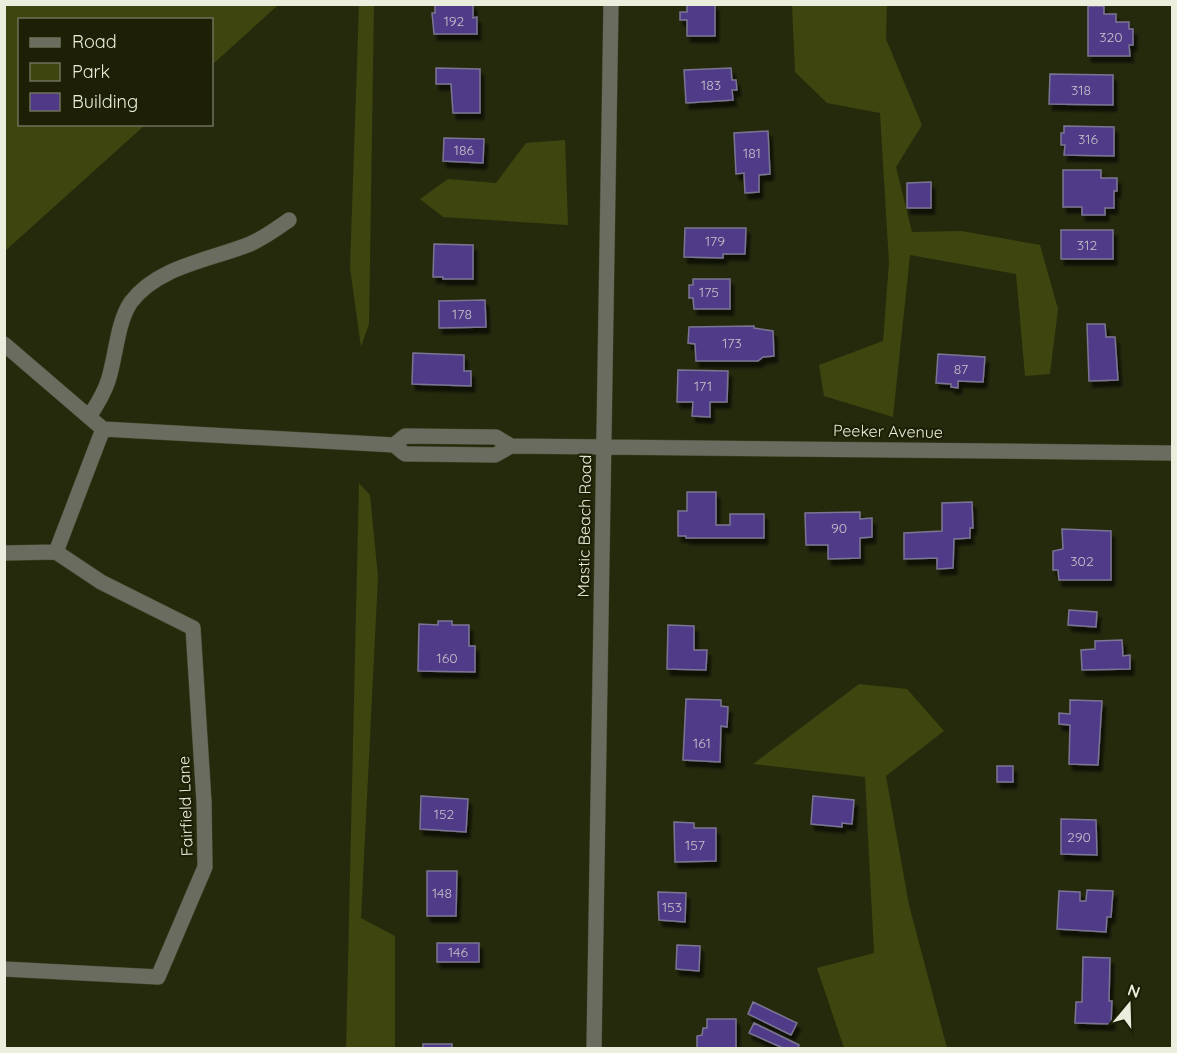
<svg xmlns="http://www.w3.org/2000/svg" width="1177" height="1053" font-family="Quicksand,sans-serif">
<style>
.green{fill:#3e450e}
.building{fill:#503a88;stroke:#7a7593;stroke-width:1.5;filter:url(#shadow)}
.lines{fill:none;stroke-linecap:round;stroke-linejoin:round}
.minor-casing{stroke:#42452a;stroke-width:16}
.minor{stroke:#696c5e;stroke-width:15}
.labels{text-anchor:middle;stroke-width:4.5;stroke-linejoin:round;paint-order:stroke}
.number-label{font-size:14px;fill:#c4c1c8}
.street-label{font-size:16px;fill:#ebeedd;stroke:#1d2004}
</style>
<defs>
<filter id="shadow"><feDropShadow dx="3.5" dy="6" stdDeviation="1.5" flood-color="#0009"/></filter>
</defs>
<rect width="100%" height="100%" fill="#262a0d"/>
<path class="green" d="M5 4H278V5L212 65V20H20V124L145 125 5 251Z
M359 5H374L369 324 361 347 350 268Z
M792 5H887L886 39 922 125 896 167 912 232 961 231 1040 245 1058 309 1050 374 1025 376 1016 274 910 255 893 417 824 396 819 365 883 341 889 263 880 113 827 103 795 72Z
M565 140 568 225 443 217 420 199 448 179 496 183 526 143Z
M359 483 370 495 378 577 361 918 395 936V1048H346Z
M859 684 907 689 944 731 886 776 909 905 947 1048H844L817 968 874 953 865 777 753 764Z"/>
<path class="building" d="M435 4H473V18L477 17V34H434L432 13H435Z
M687 4H715V36H687V20H680V12H687Z
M1088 6H1104V14H1116V22H1129V29H1133V45H1129L1130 56H1088Z
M436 68 480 69V113H453L451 84H436Z
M731 68 732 80H736L737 90H732L733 100 686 103 684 70Z
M1050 74 1113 75V105L1049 104Z
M1064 126 1114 127V156L1064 155 1065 145H1061V133H1064Z
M768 131 770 174 759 175V192L745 193 744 173 736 174 734 133Z
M444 138 484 139 483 163 443 161Z
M1063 170H1101V178H1117V191H1114V208H1105V215H1082V207H1063Z
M931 182V208H907V183Z
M685 228H746L745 254H723V258L684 257Z
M1061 230H1113V259H1061Z
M434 244 473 245V279H443V277H433Z
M693 279H730V309H694L693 298H689V285H693Z
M485 300 486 327 439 328V301Z
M1087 324H1105L1106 337H1115L1118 380 1089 381Z
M754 326V328L773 331 774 356 763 357 758 361H696L695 344 688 343 689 327Z
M413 353 464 355V371H471V386L412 384Z
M938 354 985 357 983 382 958 381V388L951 387V384L936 383Z
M678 370 728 371 727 402H710V417L692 416 693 402H677Z
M687 492H716V525H730V514H764V538H686V536H678V511H687Z
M972 502 973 528H970V538L954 539 953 568 937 569V558L904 559V533L942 531V503Z
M860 512V519L872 518V537L860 538V558L828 559V545H806L805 513Z
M1062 529 1111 531V580H1059L1058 570H1053V551L1063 549Z
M1069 610 1097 612 1096 627 1068 625Z
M438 621H452V625H469V646H475V672L418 671 419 624 438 625Z
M668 625 694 626V650H707L706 670 667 669Z
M1122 640 1123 656 1130 655V669L1082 670 1081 650 1095 649V641Z
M686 699 721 700V706L728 707 727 727 721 726 720 762 683 760Z
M1070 700 1102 701 1098 765 1069 764 1070 725 1059 724V713L1070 714Z
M997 766H1013V782H997Z
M421 796 468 799 466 832 420 829Z
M813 796 854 800 852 824 842 823V827L811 824Z
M1061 819 1096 820 1097 855 1061 854Z
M674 822 694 823V828H716V861L675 862Z
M427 871H457L456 916H427Z
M1087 890 1113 891 1111 917H1107L1106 932 1057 929 1059 891 1080 892V901H1086Z
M658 892 686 893 685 922 659 920Z
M437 943H479V962H437Z
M677 945 700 946 699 971 676 969Z
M1083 957 1110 958 1109 1001H1112L1111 1024 1075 1023 1076 1002H1082Z
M753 1002 797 1023 791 1035 748 1014Z
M707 1019H736V1048H697V1036L702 1035 703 1028H707Z
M754 1023 799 1045 798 1048H783L749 1033Z
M423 1044H452V1048H423Z"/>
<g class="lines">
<g class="minor-casing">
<path id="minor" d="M4 344 103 429 394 445
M89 417C96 406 104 394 108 381 116 357 117 322 131 302 158 266 211 260 250 244 264 238 276 229 289 220
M511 446 495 455 411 454H405L394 445 405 436 496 437 511 446 1172 453
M56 552 103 429
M4 553 56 552 101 582 193 628 204 802 205 867 158 977 4 969
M594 1048 611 4"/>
</g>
<use href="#minor" class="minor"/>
</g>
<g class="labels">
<g class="number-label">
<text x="454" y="26">192</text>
<text x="1111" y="42">320</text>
<text x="711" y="90">183</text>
<text x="1081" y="95">318</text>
<text x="1088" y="144">316</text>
<text x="464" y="155">186</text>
<text x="752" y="158">181</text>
<text x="715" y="246">179</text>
<text x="1087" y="250">312</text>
<text x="709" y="297">175</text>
<text x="462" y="319">178</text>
<text x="732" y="348">173</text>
<text x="961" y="374">87</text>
<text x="703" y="391">171</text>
<text x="839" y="533">90</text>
<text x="1082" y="566">302</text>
<text x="447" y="663">160</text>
<text x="702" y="748">161</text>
<text x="444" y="819">152</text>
<text x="1079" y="842">290</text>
<text x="695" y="850">157</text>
<text x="442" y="898">148</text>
<text x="672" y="912">153</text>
<text x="458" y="957">146</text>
</g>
<g class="street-label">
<text transform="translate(888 431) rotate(1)" y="6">Peeker Avenue</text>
<text transform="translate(584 526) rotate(-89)" y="6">Mastic Beach Road</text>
<text transform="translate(185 806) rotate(-92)" y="6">Fairfield Lane</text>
</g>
</g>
<rect width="1177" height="1053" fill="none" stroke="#ebeedd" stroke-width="12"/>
<rect x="18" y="18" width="195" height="108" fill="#1d2004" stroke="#6f725b" stroke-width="1.5"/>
<rect x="30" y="38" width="30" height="9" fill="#696c5e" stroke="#6f725b" stroke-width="1.5"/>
<text x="72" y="48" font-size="18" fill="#ebeedd">Road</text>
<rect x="30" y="63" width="30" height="18" fill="#3e450e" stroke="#6f725b" stroke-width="1.5"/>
<text x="72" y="78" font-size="18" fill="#ebeedd">Park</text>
<rect x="30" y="93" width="30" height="18" fill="#503a88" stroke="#6f725b" stroke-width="1.5"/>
<text x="72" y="108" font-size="18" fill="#ebeedd">Building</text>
<g transform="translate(1129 1005) rotate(19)" stroke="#1d2004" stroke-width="4.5" paint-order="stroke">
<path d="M0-4.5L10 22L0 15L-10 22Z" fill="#ebeedd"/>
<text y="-9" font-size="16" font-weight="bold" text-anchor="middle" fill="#ebeedd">N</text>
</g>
</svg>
